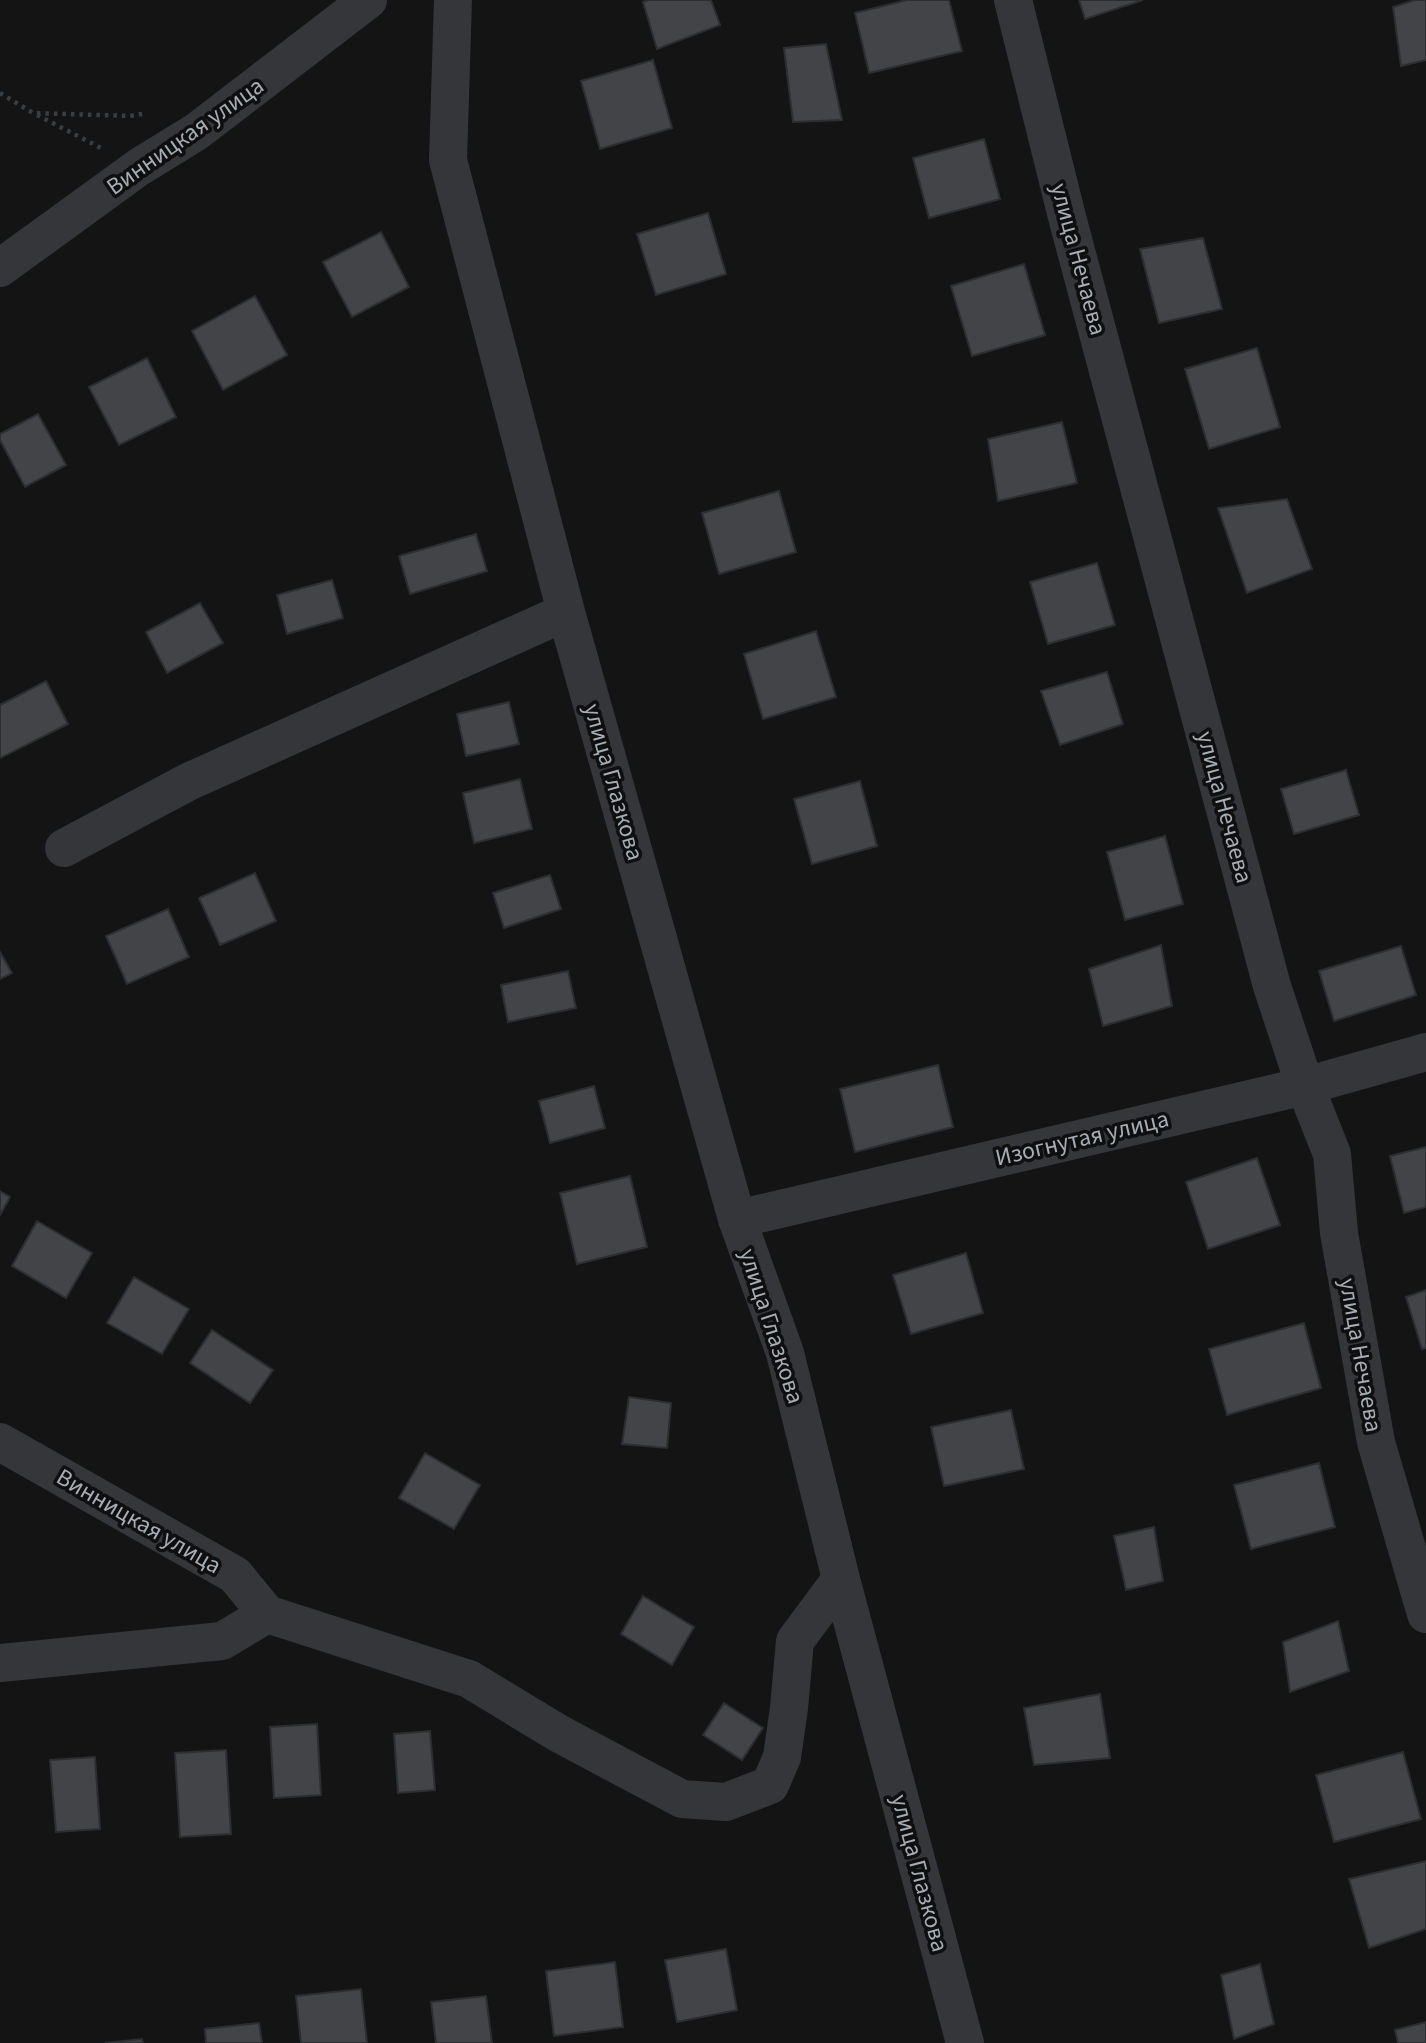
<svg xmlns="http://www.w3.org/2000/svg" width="1426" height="2043" font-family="'Source Sans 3',sans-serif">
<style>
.building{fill:#434448;stroke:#2d2e31;stroke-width:2}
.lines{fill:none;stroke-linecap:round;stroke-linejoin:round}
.path{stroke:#3a3e41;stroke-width:4.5;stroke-dasharray:3.5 5;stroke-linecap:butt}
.minor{stroke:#34363a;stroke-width:38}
.labels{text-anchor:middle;stroke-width:7;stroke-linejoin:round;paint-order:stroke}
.street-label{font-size:24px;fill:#a5adb6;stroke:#0f0f10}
</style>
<rect width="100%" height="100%" fill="#141415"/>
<path class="building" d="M649 0H711L720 25 657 49 643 2Z
M907 0H949L962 51 869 73 855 13Z
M1079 0H1143L1085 19Z
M1415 0H1426V60L1401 66 1393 7Z
M826 44 842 120 793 122 784 48Z
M653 60 672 128 600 149 581 81Z
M984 139 1000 199 929 218 913 158Z
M708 213 726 274 656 295 637 234Z
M381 232 409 287 352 317 323 262Z
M1203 238 1222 309 1159 323 1140 249Z
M1024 264 1045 335 972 356 951 286Z
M255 296 287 355 223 390 192 331Z
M1257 348 1280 427 1209 449 1185 369Z
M147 358 176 417 119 445 89 387Z
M38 414 66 465 25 487 0 440V434Z
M1062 422 1077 483 998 501 988 439Z
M779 491 796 552 719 574 702 513Z
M1287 499 1312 569 1247 593 1218 508Z
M476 534 487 571 410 594 399 556Z
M1097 563 1115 625 1048 644 1030 582Z
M332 580 343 618 287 634 277 595Z
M200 603 223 643 167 673 146 632Z
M816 631 836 697 763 719 744 654Z
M1107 672 1123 724 1060 745 1041 691Z
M46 681 68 724 0 758V705Z
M509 702 519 744 466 756 457 714Z
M1346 770 1359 815 1294 834 1281 789Z
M520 779 532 829 474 843 463 793Z
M860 781 877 846 812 864 794 799Z
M1165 836 1183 904 1125 920 1107 852Z
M255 873 276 921 220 945 199 898Z
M550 875 561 909 504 928 493 893Z
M168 909 189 957 127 984 106 936Z
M1161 945 1172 1006 1103 1026 1089 969Z
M1401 946 1416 995 1334 1021 1319 971Z
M0 952 12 973 0 979Z
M568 971 576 1008 508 1022 501 985Z
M938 1065 953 1127 855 1152 840 1089Z
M594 1086 605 1128 550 1143 539 1101Z
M1426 1147V1207L1404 1213 1390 1156Z
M1257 1158 1280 1225 1208 1249 1186 1182Z
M630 1176 647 1247 577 1264 560 1193Z
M0 1191 10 1197 0 1215Z
M37 1221 92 1253 66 1298 12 1266Z
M966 1253 983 1313 911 1334 893 1275Z
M134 1277 189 1309 162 1354 107 1323Z
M1426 1290V1348L1422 1349 1406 1297Z
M1304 1323 1321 1388 1227 1415 1209 1349Z
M212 1330 273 1370 250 1403 190 1363Z
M629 1397 671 1403 667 1448 622 1444Z
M1011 1410 1024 1469 944 1486 931 1427Z
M425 1453 480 1485 454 1529 399 1498Z
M1319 1463 1335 1527 1251 1549 1234 1485Z
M1154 1527 1163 1581 1126 1590 1114 1536Z
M643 1596 694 1627 672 1665 621 1634Z
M1338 1621 1349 1671 1290 1692 1283 1642Z
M1100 1694 1110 1758 1034 1765 1024 1708Z
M724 1703 763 1728 742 1760 703 1735Z
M317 1724 321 1795 274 1798 270 1727Z
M430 1731 435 1790 398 1793 394 1734Z
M226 1750 231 1834 180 1837 175 1753Z
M1403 1752 1421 1819 1334 1842 1316 1775Z
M95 1757 100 1829 56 1832 50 1760Z
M1426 1861V1929L1369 1948 1349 1879Z
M726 1949 737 2010 677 2022 665 1960Z
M615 1962 623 2027 554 2036 546 1971Z
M1260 1964 1274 2024 1234 2039 1221 1975Z
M361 1989 367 2043H301L296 1996Z
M486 1996 492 2043H436L431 2002Z
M1426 2022V2043H1398L1395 2030Z
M259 2023 262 2043H206L205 2029Z
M142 2039 143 2043H105Z"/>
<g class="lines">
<path class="path" d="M0 93 33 113 130 116 147 113
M37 115 101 148"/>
<path class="minor" d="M453 0 448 160 566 612 737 1219 785 1353 841 1579 965 2043
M1013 0 1067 217 1272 986 1305 1086 1332 1154 1339 1233 1376 1442 1426 1614
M0 268 139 167 196 132 368 0
M64 848 188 782 566 612
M737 1219 1305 1086 1426 1052
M0 1442 235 1575 267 1614
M0 1663 222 1641 267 1614 469 1679 558 1733 682 1799 726 1802 770 1785 782 1757 789 1708 795 1641 841 1579"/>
</g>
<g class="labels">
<g class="street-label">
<text transform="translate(185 136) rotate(-35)" y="8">Винницкая улица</text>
<text transform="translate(1079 259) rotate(75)" y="8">улица Нечаева</text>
<text transform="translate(614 782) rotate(74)" y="8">улица Глазкова</text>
<text transform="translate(1225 807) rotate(75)" y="8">улица Нечаева</text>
<text transform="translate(1082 1138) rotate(-13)" y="8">Изогнутая улица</text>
<text transform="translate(772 1326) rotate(72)" y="8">улица Глазкова</text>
<text transform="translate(1361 1355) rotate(80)" y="8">улица Нечаева</text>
<text transform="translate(139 1521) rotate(30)" y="8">Винницкая улица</text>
<text transform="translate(920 1873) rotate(75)" y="8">улица Глазкова</text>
</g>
</g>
</svg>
